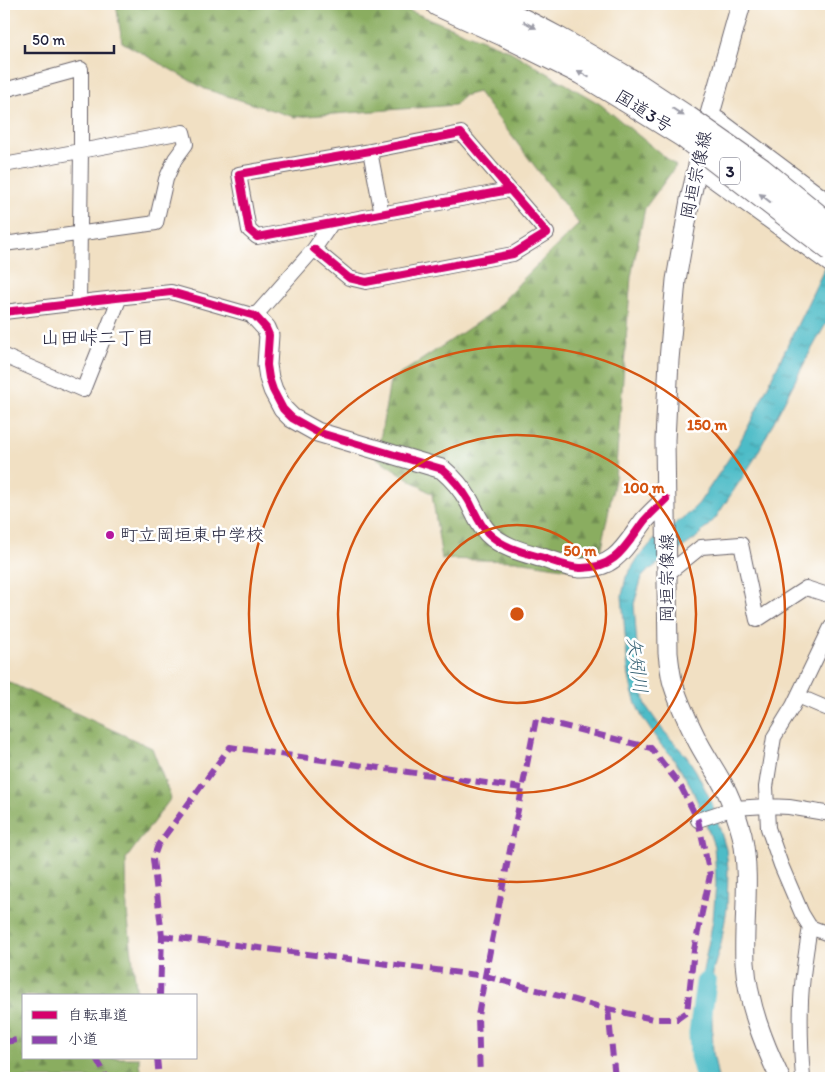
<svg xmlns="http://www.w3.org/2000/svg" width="835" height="1082" font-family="Itim,'Klee One',sans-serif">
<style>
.forest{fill:url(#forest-firs);stroke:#56684e}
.water{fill:url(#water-ripples);stroke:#386f81}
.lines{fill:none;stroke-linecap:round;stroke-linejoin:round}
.river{stroke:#4ebcc7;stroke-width:21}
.street-casing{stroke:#6a646b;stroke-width:16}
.secondary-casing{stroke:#6a646b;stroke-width:21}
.highway-casing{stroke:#6a646b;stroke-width:26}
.street{stroke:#fff;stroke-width:14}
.secondary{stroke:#fff;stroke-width:19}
.highway{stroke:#fff;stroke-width:24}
.highway-bridge-casing{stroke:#6a646b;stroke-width:26;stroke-linecap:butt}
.highway-bridge{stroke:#fff;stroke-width:24}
.quiet{stroke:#8e44ad;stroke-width:6;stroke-dasharray:12 6;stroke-linecap:butt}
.cycleway-casing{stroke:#fff;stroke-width:11}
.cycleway{stroke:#d6006c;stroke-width:8}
.oneway{fill:#9c9ca7}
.ring{fill:none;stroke:#d45411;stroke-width:2.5}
.poi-dot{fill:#b5179e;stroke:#fff;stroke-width:2}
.labels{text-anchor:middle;stroke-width:5;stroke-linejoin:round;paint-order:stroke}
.shield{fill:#fff;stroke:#646476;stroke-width:1}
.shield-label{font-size:16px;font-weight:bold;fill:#22223b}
.street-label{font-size:18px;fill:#22223b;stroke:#fff}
.poi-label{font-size:18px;fill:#22223b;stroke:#fff;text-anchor:start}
.neighbourhood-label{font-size:19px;fill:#22223b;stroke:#fff}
.water-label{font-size:19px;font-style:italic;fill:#346073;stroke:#fff}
.centre{fill:#d45411;stroke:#fff;stroke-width:2.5}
.ring-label{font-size:15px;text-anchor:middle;font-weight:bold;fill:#d45411;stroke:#fff;stroke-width:5;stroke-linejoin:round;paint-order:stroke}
</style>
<defs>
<pattern id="forest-firs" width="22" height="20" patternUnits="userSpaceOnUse" patternTransform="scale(1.25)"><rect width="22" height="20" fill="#8aad61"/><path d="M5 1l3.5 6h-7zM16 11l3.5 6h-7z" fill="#708c51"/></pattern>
<pattern id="water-ripples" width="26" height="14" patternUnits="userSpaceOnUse" patternTransform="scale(1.25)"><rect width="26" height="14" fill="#4ebcc7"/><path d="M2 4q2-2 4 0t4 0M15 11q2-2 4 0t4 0" fill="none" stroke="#4098a3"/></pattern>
</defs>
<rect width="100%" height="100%" fill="#fff"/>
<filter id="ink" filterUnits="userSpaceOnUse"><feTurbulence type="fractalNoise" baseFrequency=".02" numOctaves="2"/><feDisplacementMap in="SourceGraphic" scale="10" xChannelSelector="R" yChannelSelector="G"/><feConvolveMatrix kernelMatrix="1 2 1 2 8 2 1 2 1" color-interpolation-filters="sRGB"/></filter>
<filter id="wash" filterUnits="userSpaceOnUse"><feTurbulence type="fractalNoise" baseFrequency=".0096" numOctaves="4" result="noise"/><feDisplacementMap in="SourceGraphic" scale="20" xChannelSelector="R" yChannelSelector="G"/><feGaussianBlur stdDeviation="1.12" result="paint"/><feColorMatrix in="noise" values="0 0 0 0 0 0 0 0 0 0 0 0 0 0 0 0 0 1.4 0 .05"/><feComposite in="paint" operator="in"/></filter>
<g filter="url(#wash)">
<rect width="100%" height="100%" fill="#f1e0c3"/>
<path class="forest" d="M116 4H392L508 50 600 104 676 166 645 208 631 277 615 479 596 573 517 561 442 559 432 494 377 458 390 381 493 312 524 278 579 224 478 92 463 96 455 105 294 117 205 89 122 42Z
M4 680 152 748 171 798 126 859 127 912 137 996H24V1058H139V1065L144 1078H4Z"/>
<path class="water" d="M831 255V315L810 352 755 458 715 519 695 539 649 570 642 577 634 604 639 674 646 706 662 729 687 757 696 771 712 803 726 849 728 869 727 908 721 944 714 967 711 986 713 1052 718 1078H708L703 1047 701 997 702 976 713 920 716 884 715 859 714 846 699 805 689 783 671 755 661 745 652 732 642 717 636 704 632 691 628 671 622 596 626 577 638 558 654 540 689 513 699 503 738 445 749 425Z"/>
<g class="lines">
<path class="river" d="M706 983 699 1033 700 1056 706 1078"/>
</g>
</g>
<g filter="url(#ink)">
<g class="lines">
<g class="street-casing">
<path id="street" d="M4 90 81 69V150L79 303
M710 114 719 119 831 203
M370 151 382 214
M4 165 183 132 186 144 175 159 166 179 156 223 4 244
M697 169 831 266
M314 249 349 278 366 282 513 254 547 233 461 133 370 151 239 174 249 230 257 237 509 190
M4 312 79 303 89 301 171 292 255 316 314 249 332 223
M4 356 83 390 120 297
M666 575 701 547 741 544 757 620 806 588 831 596
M831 627 793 706 774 737 766 787 768 828 781 865 802 914 810 927 831 935
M798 696 826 708H831
M698 820 734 808 767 806 789 807 831 814
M803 1078C801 1052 800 1026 801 1001 802 976 806 951 810 927"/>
</g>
<g class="secondary-casing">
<path id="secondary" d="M741 4 710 114 690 200 676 280 669 360 665 440 668 653C669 662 670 671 672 680 677 699 686 718 695 736 704 755 717 772 727 792 733 805 738 820 742 835 751 877 743 920 745 963 748 1004 763 1042 780 1078
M255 316 266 328 269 335 267 365 269 378 273 390 283 409 292 418 317 432 442 469C454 479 461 487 469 501 475 512 479 524 488 533 502 547 522 552 540 557 553 561 567 567 580 568 616 569 626 545 644 521 651 513 659 506 666 499"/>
</g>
<g class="highway-casing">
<path id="highway" d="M438 4 504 34 581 72 625 99
M486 4C538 26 588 56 637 85"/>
</g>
<use href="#street" class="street"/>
<use href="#secondary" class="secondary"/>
<use href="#highway" class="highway"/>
<g class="highway-bridge-casing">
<path id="highway-bridge" d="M637 85 687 118 761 170 831 227
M625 99 683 135 831 249"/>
</g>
<use href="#highway-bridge" class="highway-bridge"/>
<path class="quiet" d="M162 936 485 976 608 1009 653 1019H677L687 1012 694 950 710 875 698 820 680 785 651 748 536 719 485 976 478 1016 480 1078
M160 996 162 936 153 859 158 845 230 747 522 788
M608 1009 615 1078
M4 1042 24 1039
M96 1058 107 1078
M157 1058 159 1078"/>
<g class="cycleway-casing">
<path id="cycleway" d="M314 249 349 278 366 282 513 254 547 233 461 133 370 151 239 174 249 230 257 237 509 190
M4 312 79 303 89 301 171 292 255 316 266 328 269 335 267 365 269 378 273 390 283 409 292 418 317 432 442 469C454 479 461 487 469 501 475 512 479 524 488 533 502 547 522 552 540 557 553 561 567 567 580 568 616 569 626 545 644 521 651 513 659 506 666 499"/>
</g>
<use href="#cycleway" class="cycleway"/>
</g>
<defs><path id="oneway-solid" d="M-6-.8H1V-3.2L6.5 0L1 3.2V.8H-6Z" transform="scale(1.25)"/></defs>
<g class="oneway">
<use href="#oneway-solid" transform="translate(530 25) rotate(28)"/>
<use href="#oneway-solid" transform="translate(583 74) rotate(-151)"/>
<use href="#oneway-solid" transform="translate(678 112) rotate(33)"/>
<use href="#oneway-solid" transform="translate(765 198) rotate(-142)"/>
</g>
</g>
<g class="ring">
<circle cx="517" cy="614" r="89"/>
<circle cx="517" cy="614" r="179"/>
<circle cx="517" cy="614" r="268"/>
</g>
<circle class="poi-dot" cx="110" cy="535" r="5"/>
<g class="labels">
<rect class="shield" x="720" y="157.5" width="20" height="27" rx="4"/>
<g class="shield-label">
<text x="730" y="177">3</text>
</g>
<g class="street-label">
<text transform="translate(644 111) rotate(32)" y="6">国道3号</text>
<text transform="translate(696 175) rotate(-78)" y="6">岡垣宗像線</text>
<text transform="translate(667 578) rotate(-90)" y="6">岡垣宗像線</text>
</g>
<g class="poi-label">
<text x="120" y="541">町立岡垣東中学校</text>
</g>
<g class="neighbourhood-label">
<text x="98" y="344">山田峠二丁目</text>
</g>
<g class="water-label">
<text transform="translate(638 665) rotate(83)" y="7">矢矧川</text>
</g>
</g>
<circle cx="517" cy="614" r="8" class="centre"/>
<g class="ring-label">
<text x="707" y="430">150 m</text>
<text x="644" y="493">100 m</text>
<text x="580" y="556">50 m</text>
</g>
<rect width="835" height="1082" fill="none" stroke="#fff" stroke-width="20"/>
<rect x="22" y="994" width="175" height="65" fill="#ffffff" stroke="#a7a7b1"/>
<rect x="32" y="1011" width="25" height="8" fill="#d6006c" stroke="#a7a7b1"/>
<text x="68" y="1020" font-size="15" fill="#22223b">自転車道</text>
<rect x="32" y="1036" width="25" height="8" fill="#8e44ad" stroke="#a7a7b1"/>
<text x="68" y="1044" font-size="15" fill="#22223b">小道</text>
<path d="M25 45v8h89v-8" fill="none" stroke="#22223b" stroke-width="2.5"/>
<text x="32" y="45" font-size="15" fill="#22223b" stroke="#ffffff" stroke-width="4" paint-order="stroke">50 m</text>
</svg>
